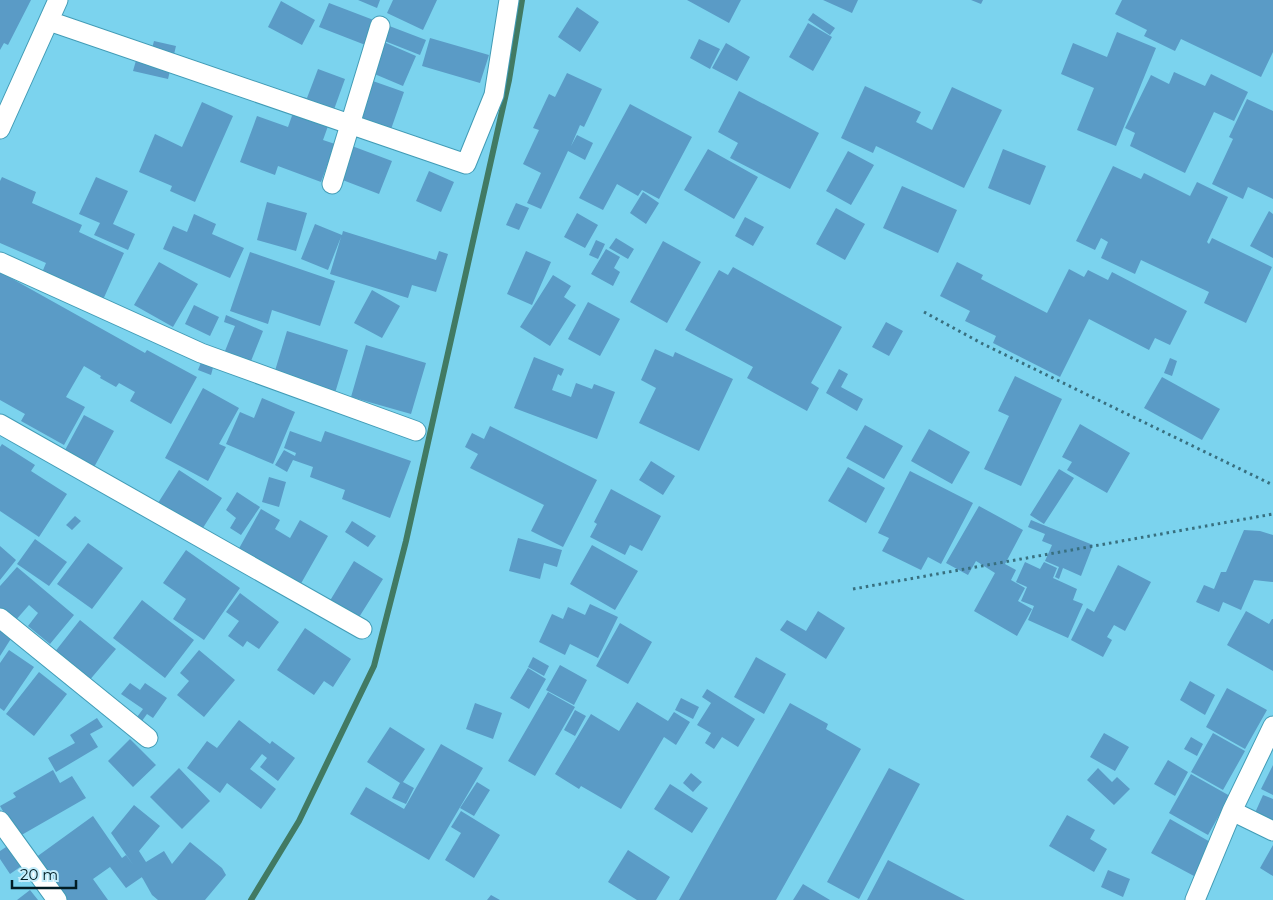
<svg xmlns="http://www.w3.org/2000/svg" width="1273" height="900" font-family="Montserrat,sans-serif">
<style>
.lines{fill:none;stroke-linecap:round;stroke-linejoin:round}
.stream{stroke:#417a63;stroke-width:6}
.building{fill:#5a9bc6}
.street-casing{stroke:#429cb6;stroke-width:21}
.path{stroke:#386f7f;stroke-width:3;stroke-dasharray:2.5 4;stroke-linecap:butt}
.street{stroke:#fff;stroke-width:19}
</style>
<rect width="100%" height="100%" fill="#7bd3ee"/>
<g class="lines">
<path class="stream" d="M251 900 299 821 374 666 406 541 509 80 522 0"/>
</g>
<path class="building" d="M0 0H31L8 45 4 43 0 50Z
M358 0H380L377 8Z
M393 0H437L423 30 387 13Z
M687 0H741L729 23Z
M823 0H858L852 13Z
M971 0H983L981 4Z
M1122 0H1273V52L1261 77 1181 39 1175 51 1144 36 1147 30 1115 14Z
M281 1 315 20 302 45 268 27Z
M329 3 426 40 420 55 372 36 368 46 319 27Z
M577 7 599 22 580 52 558 37Z
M813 13 835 28 830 35 808 20Z
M808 23 832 37 813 71 789 57Z
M1117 32 1156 48 1116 146 1077 130 1094 88 1061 74 1073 43 1107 57Z
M430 38 489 55 480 83 422 66Z
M377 39 416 56 403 86 365 70Z
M699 39 720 49 710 69 690 58Z
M154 41 176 46 168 79 133 71 137 57 149 60Z
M726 43 750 57 737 81 712 68Z
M318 69 345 79 323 140 335 144 321 182 278 166 275 175 240 162 257 116 288 127 299 96 307 98Z
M1174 72 1205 86 1211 74 1248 92 1234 121 1214 112 1185 173 1130 146 1135 133 1125 128 1151 75 1169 84Z
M567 73 602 89 584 127 580 125 571 146 577 135 593 143 585 160 568 151 541 209 527 203 541 173 523 164 539 130 533 128 549 94 555 97Z
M370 80 404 92 389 135 355 123Z
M865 86 921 112 916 122 932 130 952 87 1002 110 964 188 876 146 873 153 841 138Z
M739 91 819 133 790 189 730 158 738 143 718 132Z
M1247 99 1273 111V199L1248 187 1243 199 1212 184 1233 139 1229 137Z
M202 102 233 116 195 202 170 191 172 186 139 172 155 134 182 147Z
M630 104 692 137 659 199 642 190 638 196 617 184 603 210 579 198Z
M352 146 392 161 379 194 340 179Z
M708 149 758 177 734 219 684 190Z
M1003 149 1046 166 1030 205 988 188Z
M848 151 874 165 851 205 826 191Z
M1113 166 1141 179 1144 173 1190 196 1197 182 1228 197 1207 242 1209 244 1212 238 1272 267 1246 323 1204 303 1209 292 1141 260 1135 274 1101 258 1108 242 1101 238 1095 250 1076 241Z
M429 171 454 182 441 212 416 201Z
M2 177 36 192 32 203 82 225 79 232 124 253 102 302 41 275 46 263 0 243V181Z
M96 177 128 191 113 224 135 234 128 250 94 235 100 223 79 214Z
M902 186 957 210 938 253 883 228Z
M643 192 659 203 646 224 630 213Z
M267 202 307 213 296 251 257 240Z
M516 203 529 208 519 230 506 225Z
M836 208 865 224 845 260 816 244Z
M1269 211 1273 214V258L1250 246Z
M577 213 598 225 585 248 564 237Z
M194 214 216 224 212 234 244 248 230 278 163 249 173 226 187 232Z
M745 217 764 227 753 246 735 236Z
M315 224 342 235 343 231 436 260 439 251 448 254 436 292 412 285 408 298 330 274 341 237 328 270 301 259Z
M616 238 634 249 628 259 609 248Z
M596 240 605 244 598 259 589 255Z
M663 241 701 262 667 323 630 302Z
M606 249 620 257 614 268 620 272 613 286 591 274Z
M526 251 551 262 532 305 507 294Z
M250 252 335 281 320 326 272 310 268 324 230 311Z
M159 262 198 284 173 327 134 305Z
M957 262 983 275 981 279 1047 313 1069 269 1084 277 1088 270 1108 280 1112 272 1187 311 1170 345 1155 338 1149 350 1089 319 1060 377 993 343 996 336 965 321 970 311 940 296Z
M733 267 842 327 811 383 819 388 807 411 747 378 753 367 685 330 719 270 728 275Z
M0 272 145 353 147 350 197 377 171 424 130 401 135 392 119 383 116 387 100 378 101 376 84 366 66 397 85 407 64 445 21 421 25 414 0 400Z
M553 275 571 286 564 297 576 305 550 346 520 327Z
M372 290 400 306 382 338 354 323Z
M588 302 620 319 600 356 568 339Z
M194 305 219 317 210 336 185 324Z
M226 315 263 331 251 361 225 351 235 326 224 322Z
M886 322 903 331 889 356 872 347Z
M287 331 348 350 335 393 274 374Z
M366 345 426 363 411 414 351 397Z
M655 349 673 357 675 352 733 379 699 451 639 423 656 388 641 380Z
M534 357 564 369 561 376 558 374 552 390 571 397 576 383 592 389 594 384 615 392 597 439 514 408Z
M1170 358 1177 361 1172 376 1164 373Z
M202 360 214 364 211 375 198 370Z
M839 369 848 374 841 387 863 399 857 411 826 393Z
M1015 376 1062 399 1021 486 984 469 1009 416 998 411Z
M1162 377 1220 409 1202 440 1144 408Z
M203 388 239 408 219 444 226 447 208 481 165 458Z
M262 398 295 412 273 464 226 444 240 412 254 418Z
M84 415 114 431 93 469 64 452Z
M1080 424 1130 453 1107 493 1067 470 1072 462 1062 457Z
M865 425 903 446 884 479 846 458Z
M490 426 597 480 563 547 531 531 544 505 470 468 478 454 465 447 472 433 484 439Z
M929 429 970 452 952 484 911 461Z
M290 431 321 442 325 431 411 461 390 518 342 499 345 490 310 477 313 467 293 460 287 472 275 465 284 450 295 456 296 453 284 448Z
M2 444 35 465 31 471 67 494 39 537 0 511V447Z
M651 461 675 476 663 495 639 480Z
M848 467 885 488 866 523 828 501Z
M1059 469 1074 478 1044 524 1030 515Z
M179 470 222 498 201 531 158 503Z
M910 471 973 503 941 564 928 557 921 570 882 551 889 538 878 533Z
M269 477 286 482 279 507 262 502Z
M611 489 661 516 642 551 630 545 625 555 590 537 597 524 594 522Z
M237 492 260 507 241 535 230 528 236 518 226 510Z
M979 506 1023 530 1005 564 1016 570 1011 580 1025 588 1018 601 1032 609 1017 636 974 611 995 573 976 561 968 575 946 563Z
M261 509 280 520 275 529 290 538 300 520 328 536 299 587 237 552Z
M75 516 81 521 72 530 66 525Z
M1031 520 1093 545 1081 576 1063 568 1059 579 1055 577 1059 567 1045 561 1052 545 1042 541 1045 534 1028 527Z
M352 521 376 536 368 547 345 532Z
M1244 530 1260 531 1273 535V582L1254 580 1241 610 1223 602 1219 612 1196 602 1204 585 1214 589 1221 572H1226Z
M518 538 562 550 557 567 544 563 540 579 509 571Z
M35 539 67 562 49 586 17 564Z
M88 543 123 568 92 609 57 584Z
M592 545 638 571 615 610 570 584Z
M0 546 16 560 0 580Z
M186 550 240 588 204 640 173 619 186 599 163 583Z
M354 561 383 579 356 622 328 604Z
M1025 562 1040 569 1044 562 1057 568 1053 578 1077 589 1073 600 1083 604 1068 638 1028 620 1034 606 1021 601 1027 587 1016 582Z
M1118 565 1151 582 1125 631 1114 625 1107 637 1112 640 1103 657 1071 640 1087 608 1094 612Z
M17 567 74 615 50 644 28 626 38 613 29 605 15 621 0 608V586Z
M240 593 279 622 259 649 247 641 243 647 228 636 239 621 226 612Z
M142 600 194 640 165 678 113 638Z
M590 604 618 617 598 658 570 644 565 655 539 642 552 614 563 619 568 607 585 615Z
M818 611 845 628 826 659 780 630 787 620 806 631Z
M1246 611 1269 624 1272 619H1273V671L1227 645Z
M80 620 116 649 88 682 54 653Z
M620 623 652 642 628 684 596 666Z
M305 628 351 659 333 687 324 681 314 695 277 670Z
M0 629 12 637 0 656Z
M9 650 34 667 4 711 0 708V663Z
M199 650 235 680 204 717 177 695 189 681 180 673Z
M533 657 549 666 544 676 528 667Z
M756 657 786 674 764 714 734 697Z
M560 665 587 680 574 705 546 690Z
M528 668 546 679 529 709 510 698Z
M39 672 67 694 34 736 6 714Z
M1190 681 1215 695 1205 715 1180 700Z
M130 683 140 690 145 683 167 698 153 718 147 714 139 725 134 721 143 709 121 694Z
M1227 688 1267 710 1245 749 1206 727Z
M707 689 755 719 738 747 722 737 714 749 705 743 711 733 697 725 711 703 702 697Z
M548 692 575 707 535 776 508 761Z
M681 698 699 707 693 719 675 710Z
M637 702 668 721 674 712 690 722 676 745 664 737 621 809 581 786 579 789 555 774 591 714 619 731Z
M475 703 502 713 493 739 466 729Z
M790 703 828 724 826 729 861 749 776 900H679Z
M575 710 586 716 575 736 564 730Z
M97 718 103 727 90 734 98 747 56 772 48 758 75 743 70 735Z
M239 720 270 744 272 741 295 758 278 781 260 767 267 758 262 754 250 769 276 789 261 809 227 783 220 793 187 768 207 741 217 748Z
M390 727 425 749 403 782 414 788 406 804 392 798 400 783 367 762Z
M1104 733 1129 747 1115 771 1090 757Z
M1213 733 1245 751 1223 790 1191 772Z
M1191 737 1203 744 1197 756 1184 749Z
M130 739 156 765 133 787 108 761Z
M441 744 483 768 429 860 350 814 366 787 404 809Z
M1168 760 1188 772 1175 796 1154 784Z
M1273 765V795L1261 789Z
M179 768 210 801 182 829 150 797Z
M889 768 920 784 859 899 827 882Z
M1098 768 1112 782 1117 777 1130 789 1114 805 1087 780Z
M53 770 60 783 72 776 86 798 18 837 0 806 16 797 13 793Z
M691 773 702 782 693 792 683 783Z
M1191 774 1230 796 1208 835 1169 813Z
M477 782 490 790 474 816 460 808Z
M670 784 708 808 692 833 654 809Z
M1263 795 1273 799V824L1254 815Z
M134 805 160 826 139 851 146 862 164 851 172 864 190 842 222 868 226 875 205 900H158L152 895 143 879 111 833Z
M461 811 500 835 474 878 445 860 461 833 451 827Z
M1067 815 1095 830 1090 839 1107 849 1094 872 1049 846Z
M93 816 122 858 126 855 142 877 126 888 110 867 93 879 108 900H65L35 858Z
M1170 819 1212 843 1194 876 1151 853Z
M9 845 23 865 10 874 0 859V851Z
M1273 845V876L1260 868Z
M628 850 670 877 656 900H637L608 882Z
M888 860 965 900H867Z
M1108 870 1130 879 1123 897 1101 887Z
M803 884 830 900H793Z
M30 890 38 900H17Z
M491 895 500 900H487Z"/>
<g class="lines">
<g class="street-casing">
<path id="street" d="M49 21 466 164 494 95 509 0
M0 129 58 0
M332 184 380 26
M0 262 201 353 416 431
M0 424 362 629
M0 618 148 738
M1232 811 1273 831
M0 821 57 900
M1195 900 1232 811 1273 726"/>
</g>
<path class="path" d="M924 312 983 344 1273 485
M853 589 1273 514"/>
<use href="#street" class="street"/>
</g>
<path d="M12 880v8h64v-8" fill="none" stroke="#011d24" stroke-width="2.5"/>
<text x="20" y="880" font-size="15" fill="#011d24" stroke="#c4edfb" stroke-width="4" paint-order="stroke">20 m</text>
</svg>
